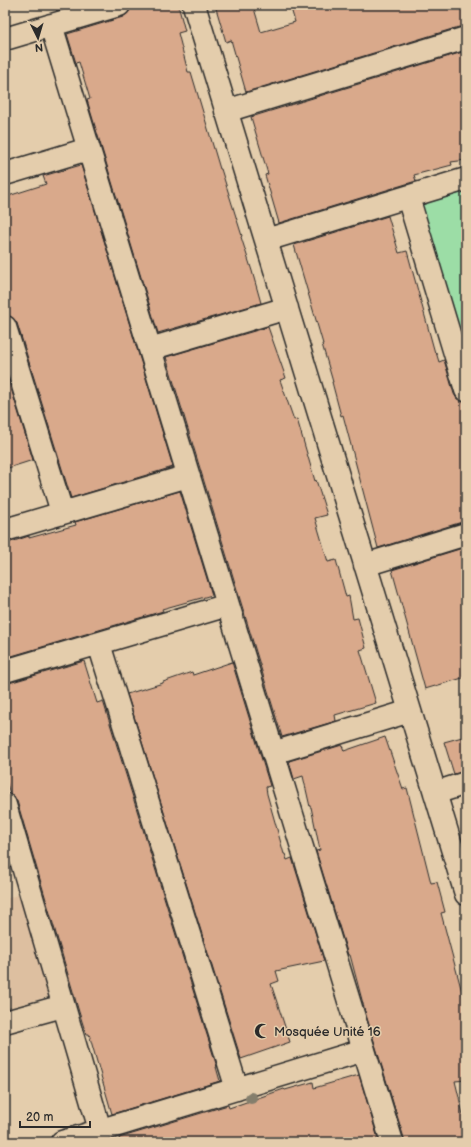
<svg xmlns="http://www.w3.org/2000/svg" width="471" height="1147" font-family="'Balsamiq Sans',sans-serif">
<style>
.built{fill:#ddbfa0}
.green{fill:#9cdda6;stroke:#648468}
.building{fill:#d9a98b;stroke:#2b2b2b}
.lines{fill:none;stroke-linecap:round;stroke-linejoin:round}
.street-casing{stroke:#2b2b2b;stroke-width:25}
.street{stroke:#e4cdac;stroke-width:22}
.tree{fill:#847e6c}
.labels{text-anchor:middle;stroke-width:3;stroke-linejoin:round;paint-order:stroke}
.poi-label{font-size:13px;fill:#2b2b2b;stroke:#e4cdac;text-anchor:start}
</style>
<rect width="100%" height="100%" fill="#e4cdac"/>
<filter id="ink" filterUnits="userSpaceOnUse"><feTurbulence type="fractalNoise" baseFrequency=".025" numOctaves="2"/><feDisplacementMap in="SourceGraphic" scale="8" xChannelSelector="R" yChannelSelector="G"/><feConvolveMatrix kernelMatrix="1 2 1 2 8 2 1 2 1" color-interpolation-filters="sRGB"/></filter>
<g filter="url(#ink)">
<path class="built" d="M21 894 53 995 5 1009V899Z"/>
<path class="green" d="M466 191V331L456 334 417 206Z"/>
<path class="building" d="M55 5H75L57 11Z
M131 5H178L185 31 178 33 188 72H191L220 169H221L242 236 241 237 252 271 261 303 158 333 87 100 90 99 79 62 76 63 67 34 123 17 128 13 131 8Z
M215 5H253L261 32 295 22 290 5H466V26H462L246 92 231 40 226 42Z
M466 51V160L451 162 452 165 414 175 416 181 279 223 265 175 268 174 251 117Z
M81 165 173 467 71 498 17 323 13 318 8 315H5V197L46 184 43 176Z
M388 216 399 253 407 251 435 353 436 352 439 362 444 360 454 394 457 399 463 402H466V522H462L378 548 343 415 341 416 332 382H333L322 344H323L294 245Z
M268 327 286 378 280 380 294 420 297 419 315 481 316 480 327 515 315 518 328 562 336 560 346 597 349 596 353 619 358 618 366 648 360 650 376 703 335 715 336 721 282 737 166 357Z
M5 369 33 460 5 469Z
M180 491 212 595 162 609 163 611 5 658V544L29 536V538L76 525 75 522Z
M466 547V677L425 689 392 570Z
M84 661 97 703 103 701 217 1067H216L220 1081 112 1114 89 1034H86L79 1012 17 801 14 796 10 794 5 777V683H9Z
M232 662 270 786 266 787 267 794 284 854H285L287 860 292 858 324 961 276 971 279 981 271 984 290 1042 241 1059 127 694 163 683V682L192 672 193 675Z
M466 736V771L454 774 444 742Z
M385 737 403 789 407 788 431 883 437 882 445 912 441 913 466 1007V1080L455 1081 466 1127V1142H404V1138L366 1015 350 955H348L316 851 320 850 311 807H310L303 776 294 779 289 761 342 745 344 751Z
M359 1075 379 1142H120L119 1138 228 1105 229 1108 284 1089 285 1090 313 1082 314 1088Z"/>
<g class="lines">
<g class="street-casing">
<path id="street" d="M194 5 466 894
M51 25 392 1142
M5 39 119 5
M226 111 466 38
M5 174 88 149
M408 197 466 390
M266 240 466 179
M5 327 62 512
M150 349 287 308
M5 530 188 476
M365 565 466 534
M99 644 237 1089
M5 671 228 605
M273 753 410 711
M435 793 466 783
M5 805 100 1130
M5 1022 63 1006
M62 1142 364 1050"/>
</g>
<use href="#street" class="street"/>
</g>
<circle class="tree" cx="251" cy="1098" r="6"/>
</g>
<defs>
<g id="mosque-bare" transform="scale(1.2)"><path d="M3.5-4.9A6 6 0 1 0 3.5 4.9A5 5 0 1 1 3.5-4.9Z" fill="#2b2b2b" stroke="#e4cdac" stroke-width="2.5" paint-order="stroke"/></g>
</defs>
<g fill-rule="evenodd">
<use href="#mosque-bare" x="262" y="1031"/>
</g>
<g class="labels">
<g class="poi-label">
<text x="274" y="1036">Mosquée Unité 16</text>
</g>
</g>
<rect width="471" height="1147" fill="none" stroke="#e4cdac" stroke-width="20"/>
<rect x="10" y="10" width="451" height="1127" fill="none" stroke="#2b2b2b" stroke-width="1.5" filter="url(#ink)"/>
<g transform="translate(38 38) rotate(175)" stroke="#e4cdac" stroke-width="3" paint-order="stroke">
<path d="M0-3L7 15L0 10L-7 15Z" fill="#2b2b2b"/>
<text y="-6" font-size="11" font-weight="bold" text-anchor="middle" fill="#2b2b2b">N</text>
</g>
<path d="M20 1121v6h70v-6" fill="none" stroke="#2b2b2b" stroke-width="2"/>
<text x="26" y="1121" font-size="12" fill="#2b2b2b" stroke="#e4cdac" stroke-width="3" paint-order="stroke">20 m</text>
</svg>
